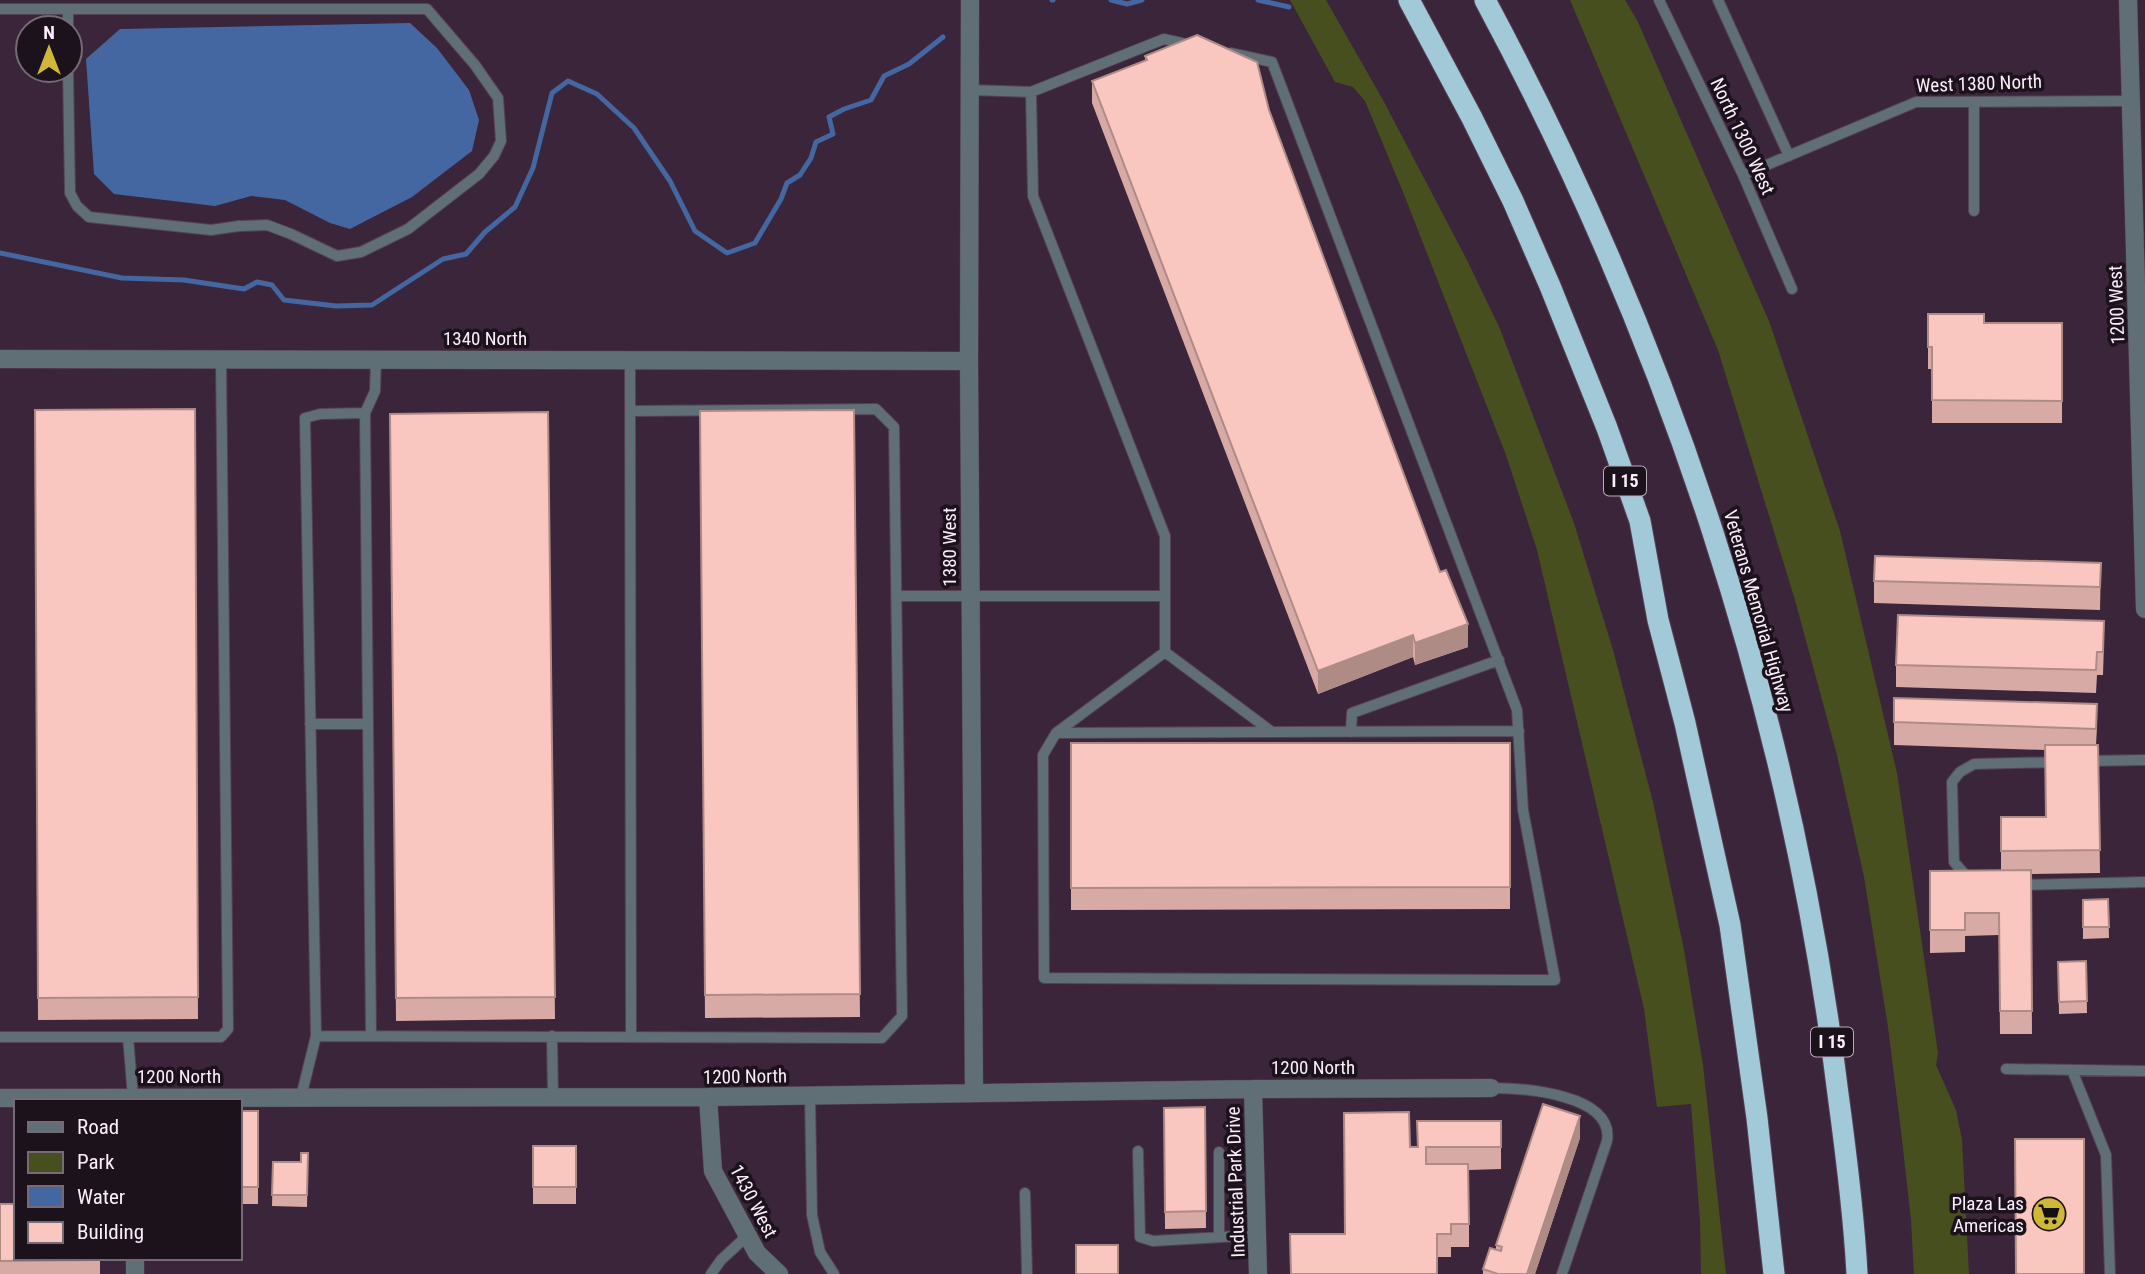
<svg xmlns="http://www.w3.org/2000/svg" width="2145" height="1274" font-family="'Roboto Condensed',sans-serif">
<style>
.green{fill:#474f1e}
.water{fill:#4467a1}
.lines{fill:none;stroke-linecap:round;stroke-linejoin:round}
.stream{stroke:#4467a1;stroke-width:5}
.service-casing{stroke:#564155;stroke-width:12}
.minor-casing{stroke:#564155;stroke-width:19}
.tertiary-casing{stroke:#564155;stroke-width:19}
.motorway-casing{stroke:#564155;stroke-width:23}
.service{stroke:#5f6f75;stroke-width:10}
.minor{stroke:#5f6f75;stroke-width:18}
.tertiary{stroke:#5f6f75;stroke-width:18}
.motorway{stroke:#a2c9d8;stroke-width:21}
.wall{fill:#d7aaa5}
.shaded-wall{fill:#af8b86}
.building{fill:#fac6c0;stroke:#af8b86;stroke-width:2}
.labels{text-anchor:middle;stroke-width:7;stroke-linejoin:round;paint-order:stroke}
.shield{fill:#1c121c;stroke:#b9abb8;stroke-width:2}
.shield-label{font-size:18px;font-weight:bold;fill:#fcedfb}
.street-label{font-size:19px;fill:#fcedfb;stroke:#1c121c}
.poi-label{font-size:19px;fill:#fcedfb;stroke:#1c121c;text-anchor:end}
</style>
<rect width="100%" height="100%" fill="#3b253a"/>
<path class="green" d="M1290 0H1326L1383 100 1468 262 1500 329 1574 523 1613 650 1653 802 1684 950 1703 1065 1726 1274H1701L1700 1221 1691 1104 1657 1107 1644 1009 1537 550 1506 455 1403 192 1365 101 1353 87 1335 82Z
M1570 0H1625L1637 20 1769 321 1840 531 1897 773 1938 1053 1936 1065 1956 1110 1962 1140 1969 1274H1914L1911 1220 1901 1131 1888 1027 1864 877 1837 755 1795 600 1718 350Z"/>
<path class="water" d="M410 23 437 48 469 90 479 120 472 151 412 197 350 229 330 223 285 200 251 196 215 206 114 194 94 174 86 59 120 29Z"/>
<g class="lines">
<path class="stream" d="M1052 0H1053
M1111 0 1127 4 1142 0
M1258 0 1289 7
M0 253 122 278 184 280 244 289 257 282 272 285 284 300 336 306 372 305 443 259 466 254 485 232 515 207 533 168 552 93 568 81 597 94 634 128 670 181 695 231 727 253 755 243 781 199 787 183 800 175 811 158 816 142 833 134 829 117 844 109 871 100 884 76 909 64 943 37"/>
<g class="service-casing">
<path id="service" d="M1659 0 1743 175 1792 289
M1718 0 1789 156
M0 9H427L475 65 498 98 501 141 494 156 479 174 408 229 361 252 337 256 291 234 267 225 239 226 211 230 89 217 77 206 70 193 68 70
M68 9V28
M970 90 1031 92 1164 39 1191 45
M1031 92 1033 196 1165 536V652L1056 733 1043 755 1044 978 1555 980 1523 810 1517 710 1272 62 1231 53
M1743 175 1916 102 2131 101
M1974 211V102
M630 360 631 1037
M365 413 371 1036
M897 596H1165
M1165 652 1272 732
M310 724H368
M1351 732 1352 713 1499 660
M1056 733 1519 731
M2086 761 2145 760
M1969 879 1954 862 1952 782 1960 772 1974 764 2059 762
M2018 885 2145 882
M316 1036 882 1038 902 1016 894 427 876 409 630 411
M552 1036 553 1097
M0 1037H221L228 1029 221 358
M128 1037 133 1097
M2006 1069 2145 1071
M2072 1070 2106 1155 2110 1274
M1491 1088C1522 1088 1615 1094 1607 1141L1562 1274
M810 1096 812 1215 820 1252 834 1274
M301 1097 316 1036 305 418 320 414 365 413 375 391 376 358
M1138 1151 1140 1237 1153 1241 1257 1235
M1219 1152V1237
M1025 1193 1027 1274
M711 1274 721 1260 748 1235"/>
</g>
<g class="minor-casing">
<path id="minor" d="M970 0 969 361 974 1093
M0 359 969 361
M1253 1089 1258 1274
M708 1097 713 1171 757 1253 779 1274
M0 1098 708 1097 1253 1089 1491 1088
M135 1258V1274"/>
</g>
<g class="tertiary-casing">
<path id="tertiary" d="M2128 0 2145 609"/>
</g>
<g class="motorway-casing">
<path id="motorway" d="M1409 0 1472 118 1513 201 1550 286 1607 428 1640 521 1658 620 1685 723 1730 925 1757 1118 1774 1274
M1485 0C1667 339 1791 710 1838 1094 1846 1153 1854 1214 1857 1274"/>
</g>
<use href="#service" class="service"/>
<use href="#minor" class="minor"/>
<use href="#tertiary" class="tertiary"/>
<use href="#motorway" class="motorway"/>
</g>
<path class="wall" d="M1145 56 1269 110 1468 647 1415 665 1413 657 1318 694 1092 103V81L1145 61Z
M1928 314 1984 323H2062V423H1932V369H1928Z
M195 409 198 1019 38 1020 35 410Z
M854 410 860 1017 705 1018 700 411Z
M548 412 555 1019 396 1021 390 414Z
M2101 563 2100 610 1874 603V581Z
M2104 643 2103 675H2097L2096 693 1896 687V665Z
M1894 722 2097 727 2096 745H2098L2100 873 2031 874 2032 1034H2000L1999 935 1965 936V952L1930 953V871L2001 870V817H2046L2045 750 1894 745Z
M1071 743H1510V909L1071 910Z
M2108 899 2109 938 2083 939V900Z
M2086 961 2087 1013 2059 1014 2058 962Z
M1205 1107 1206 1228 1165 1229 1164 1108Z
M240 1111H258V1204H240Z
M1501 1121V1169L1469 1170V1247H1451V1257H1437L1344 1234 1410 1147H1417Z
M1580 1138 1535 1274H1483V1269L1496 1250V1245Z
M533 1146H576V1204H533Z
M308 1153 307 1207 272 1206 273 1162H301Z
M0 1204 100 1258V1274H0Z"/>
<path class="shaded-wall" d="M1468 624V647L1415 665V643Z
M1413 635V657L1318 694V671Z
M1580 1116V1138L1535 1274H1527Z"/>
<path class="building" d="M1197 35 1257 62 1269 110 1440 572 1446 570 1468 624 1415 643 1413 635 1318 671 1092 81 1147 60 1145 56Z
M1928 314H1984V323H2062V401L1932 400V347H1928Z
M195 409 198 997 38 998 35 410Z
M854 410 860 994 705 995 700 411Z
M548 412 555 997 396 998 390 414Z
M1875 556 2101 563 2100 587 1874 581Z
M1898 615 2104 621 2103 652H2097L2096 670 1896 665Z
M1894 698 2097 704 2096 729 1894 722Z
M1071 743H1510V887L1071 888Z
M2045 745H2098L2100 850 2001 851V817H2046Z
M2031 870 2032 1011H2000L1999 913H1965V930H1930V871Z
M2108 899 2109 927H2083V900Z
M2086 961 2087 1001 2059 1002 2058 962Z
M1543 1104 1580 1116 1527 1274H1498L1483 1269 1490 1248 1501 1251 1502 1247 1496 1245Z
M1205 1107 1206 1211 1165 1212 1164 1108Z
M240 1111H258V1187H240Z
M1409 1112 1410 1147H1418L1417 1121H1501V1147H1426V1164H1468L1469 1224H1451V1234H1437V1274H1291L1290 1234H1345L1344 1113Z
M2015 1139H2084V1274H2016Z
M533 1146H576V1187H533Z
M301 1153H308L307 1195H272L273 1162H301Z
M0 1204H16V1258H100V1260L0 1261Z
M1076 1245H1118V1274H1076Z"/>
<defs>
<g id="supermarket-disc" transform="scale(1.75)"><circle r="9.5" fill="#cfb837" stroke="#1c121c"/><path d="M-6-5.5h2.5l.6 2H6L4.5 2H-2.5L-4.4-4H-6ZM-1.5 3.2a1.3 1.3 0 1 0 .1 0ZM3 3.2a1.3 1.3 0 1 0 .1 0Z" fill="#111"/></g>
</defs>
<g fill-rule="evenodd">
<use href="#supermarket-disc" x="2049" y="1214"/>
</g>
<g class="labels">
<g class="shield">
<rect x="1604" y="466.5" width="42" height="29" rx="5"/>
<rect x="1811" y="1027.5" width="42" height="29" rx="5"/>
</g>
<g class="shield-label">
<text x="1625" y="487">I 15</text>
<text x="1832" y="1048">I 15</text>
</g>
<g class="street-label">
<text transform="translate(1979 83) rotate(-2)" y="7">West 1380 North</text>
<text transform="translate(1743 136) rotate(65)" y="7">North 1300 West</text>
<text transform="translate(2116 305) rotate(-92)" y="7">1200 West</text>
<text x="485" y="345">1340 North</text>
<text transform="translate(949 547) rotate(-90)" y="7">1380 West</text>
<text transform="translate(1759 611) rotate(74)" y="7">Veterans Memorial Highway</text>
<text x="1313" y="1074">1200 North</text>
<text x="179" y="1083">1200 North</text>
<text transform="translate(745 1076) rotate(-1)" y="7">1200 North</text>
<text transform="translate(1235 1182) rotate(-92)" y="7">Industrial Park Drive</text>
<text transform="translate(754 1201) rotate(62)" y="7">1430 West</text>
</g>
<g class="poi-label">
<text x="2024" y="1210">Plaza Las<tspan x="2024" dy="22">Americas</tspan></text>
</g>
</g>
<rect x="14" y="1099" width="228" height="161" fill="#1c121c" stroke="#766a75" stroke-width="2"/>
<rect x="28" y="1122" width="35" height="10" fill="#5f6f75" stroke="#766a75" stroke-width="2"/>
<text x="77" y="1134" font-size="21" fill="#fcedfb">Road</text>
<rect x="28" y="1152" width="35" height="21" fill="#474f1e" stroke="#766a75" stroke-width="2"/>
<text x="77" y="1169" font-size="21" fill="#fcedfb">Park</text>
<rect x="28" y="1186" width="35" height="21" fill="#4467a1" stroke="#766a75" stroke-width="2"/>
<text x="77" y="1204" font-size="21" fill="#fcedfb">Water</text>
<rect x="28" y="1222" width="35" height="21" fill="#fac6c0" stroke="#766a75" stroke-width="2"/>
<text x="77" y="1239" font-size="21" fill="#fcedfb">Building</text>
<g transform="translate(49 49)"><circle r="33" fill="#1c121c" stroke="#766a75" stroke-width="2"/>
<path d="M0-5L12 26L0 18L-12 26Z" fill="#cfb837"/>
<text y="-10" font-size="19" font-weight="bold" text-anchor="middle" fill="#fcedfb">N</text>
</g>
</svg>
